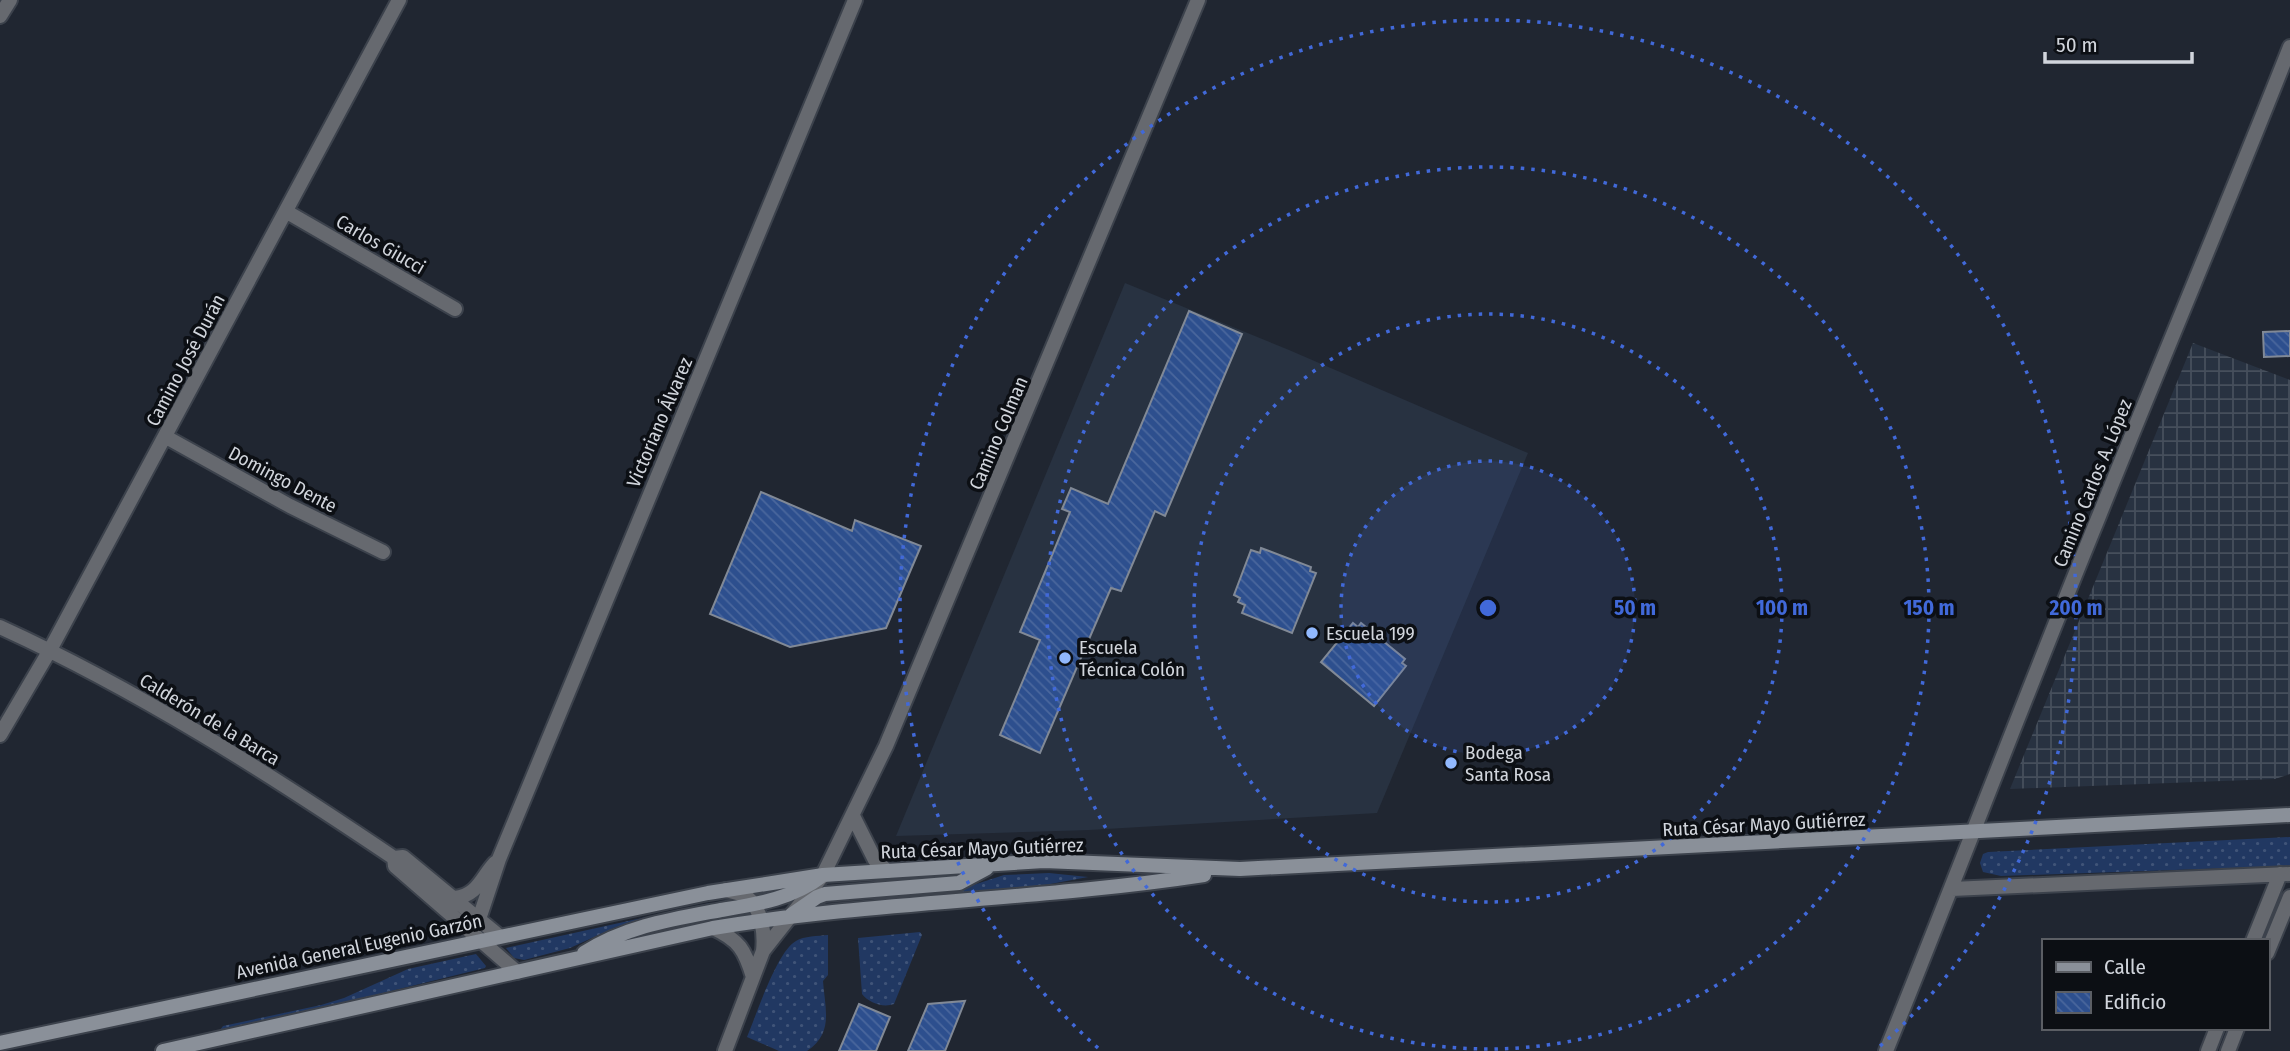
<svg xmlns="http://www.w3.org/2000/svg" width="2290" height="1051" font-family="'Fira Sans Condensed',sans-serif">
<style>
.built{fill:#283241}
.industrial{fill:url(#industrial-grid)}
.grass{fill:url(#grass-dots)}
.building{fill:url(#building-back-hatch);stroke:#818996;stroke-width:2}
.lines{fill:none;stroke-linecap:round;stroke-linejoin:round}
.minor-casing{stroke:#3c424c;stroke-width:18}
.tertiary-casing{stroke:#3c424c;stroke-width:18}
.secondary-casing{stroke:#3c424c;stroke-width:18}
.minor{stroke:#66696f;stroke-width:14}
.tertiary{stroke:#66696f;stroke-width:14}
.secondary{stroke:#8a9099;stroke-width:14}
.ring{fill:none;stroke:#4169d9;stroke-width:3.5;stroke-dasharray:3.5 7}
.poi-dot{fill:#91b8fd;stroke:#0c0f14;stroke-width:2.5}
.labels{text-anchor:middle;stroke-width:7;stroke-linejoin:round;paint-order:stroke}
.street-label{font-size:19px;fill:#d1d5dc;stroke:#0c0f14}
.poi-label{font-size:19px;fill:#d1d5dc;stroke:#0c0f14;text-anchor:start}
.centre{fill:#4169d9;stroke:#0c0f14;stroke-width:3.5}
.ring-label{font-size:21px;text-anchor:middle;font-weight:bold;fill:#4169d9;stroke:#0c0f14;stroke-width:7;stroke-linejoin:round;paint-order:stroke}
</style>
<defs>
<pattern id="industrial-grid" width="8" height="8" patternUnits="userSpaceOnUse" patternTransform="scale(1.75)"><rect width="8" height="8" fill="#283241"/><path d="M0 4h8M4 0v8" fill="none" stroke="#464f5c"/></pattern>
<pattern id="grass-dots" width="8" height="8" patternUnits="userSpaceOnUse" patternTransform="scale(1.75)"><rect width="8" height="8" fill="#213862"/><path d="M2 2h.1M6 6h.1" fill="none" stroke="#405478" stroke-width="1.8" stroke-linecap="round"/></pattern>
<pattern id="building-back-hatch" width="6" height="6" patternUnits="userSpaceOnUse" patternTransform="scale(1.75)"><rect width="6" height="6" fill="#2d4f8e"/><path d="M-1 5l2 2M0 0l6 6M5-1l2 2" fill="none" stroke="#4a679d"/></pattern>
</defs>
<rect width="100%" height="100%" fill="#202631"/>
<path class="built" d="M1125 283 1289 350 1528 453 1377 813 1089 830 896 836Z"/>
<path class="industrial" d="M2193 343 2290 380V774L2275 779 2010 789Z"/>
<path class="grass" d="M2290 837V866L2001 876 1983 872 1980 863 1983 854 1988 852Z
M1049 873 1088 877 1029 888 888 897 961 889 1004 875Z
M710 903 712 904 710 907 616 927 570 948 524 960 514 958 506 948Z
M920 932 922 935 894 1004C883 1008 869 1003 862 994L858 938Z
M828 935V975L823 981C825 1009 834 1033 807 1051H779L747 1037C756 1016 777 951 796 941 804 936 818 936 828 935Z
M476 954 486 966 485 968 224 1032 220 1030 223 1026 321 1005 344 998 408 969Z"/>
<path class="building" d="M1189 311 1242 334 1165 516 1155 511 1121 591 1111 588 1040 753 1000 735 1040 640 1020 632 1070 512 1062 509 1071 488 1108 504Z
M2290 331V356L2264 357 2263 332Z
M761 492 852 531 855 520 921 546 886 628 790 647 710 614Z
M1261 548 1311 567 1310 571 1316 573 1292 633 1242 613 1245 605 1238 602 1240 598 1234 595 1251 550 1260 553Z
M1353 623 1358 627 1361 623 1405 659 1402 663 1406 666 1374 706 1321 662Z
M965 1001 945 1051H908L928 1004Z
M859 1004 890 1017 876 1051H839Z"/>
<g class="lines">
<g class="minor-casing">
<path id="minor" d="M0 16 10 0
M287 212 455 309
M166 437 290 506 383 552
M0 627C138 690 268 773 394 858L403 857 499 936
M0 735 50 650 399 0
M394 858 395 866 517 972
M1952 889 2290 874
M455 898C478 895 481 878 495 863
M479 919 499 859 855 0
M2253 941 2280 874
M2267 953 2290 897
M1886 1051C1958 873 2026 694 2099 516 2162 359 2228 204 2290 47
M2208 1051 2217 1028
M2228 1051 2237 1028"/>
</g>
<g class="tertiary-casing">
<path id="tertiary" d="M853 816 875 860 887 871
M713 928C739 940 745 950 753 977
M763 951 823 875 886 746 1198 0
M725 1051 763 951C765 934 762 910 748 898 742 893 733 892 726 890"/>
</g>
<g class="secondary-casing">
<path id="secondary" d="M791 915 817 897 825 894 959 883 987 868
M584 953C626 926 673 919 721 910 757 904 792 899 822 876
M0 1043 708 893 823 875 1044 861 1240 869 2290 815
M163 1051 713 928C875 901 1041 900 1204 875"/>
</g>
<use href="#minor" class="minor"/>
<use href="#tertiary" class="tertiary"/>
<use href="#secondary" class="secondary"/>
</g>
<circle cx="1488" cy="608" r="147" fill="#4169d9" fill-opacity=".12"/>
<g class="ring">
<circle cx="1488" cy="608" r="147"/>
<circle cx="1488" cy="608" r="294"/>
<circle cx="1488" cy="608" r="441"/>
<path d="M1098 1048A588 588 0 1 1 1878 1048"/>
</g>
<g class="poi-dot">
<circle cx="1312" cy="633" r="7"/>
<circle cx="1065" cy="658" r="7"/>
<circle cx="1451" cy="763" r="7"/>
</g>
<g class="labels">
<g class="street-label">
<text transform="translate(381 244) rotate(30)" y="7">Carlos Giucci</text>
<text transform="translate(185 360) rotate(-62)" y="7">Camino José Durán</text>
<text transform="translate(659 422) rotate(-67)" y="7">Victoriano Álvarez</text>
<text transform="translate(998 433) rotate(-67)" y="7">Camino Colman</text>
<text transform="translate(283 479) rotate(28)" y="7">Domingo Dente</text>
<text transform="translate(2092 483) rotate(-68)" y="7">Camino Carlos A. López</text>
<text transform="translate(210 719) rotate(31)" y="7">Calderón de la Barca</text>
<text transform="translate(1764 824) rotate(-3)" y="7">Ruta César Mayo Gutiérrez</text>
<text transform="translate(982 848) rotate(-2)" y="7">Ruta César Mayo Gutiérrez</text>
<text transform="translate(359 946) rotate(-12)" y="7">Avenida General Eugenio Garzón</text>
</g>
<g class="poi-label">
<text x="1326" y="640">Escuela 199</text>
<text x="1079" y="654">Escuela<tspan x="1079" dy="22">Técnica Colón</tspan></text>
<text x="1465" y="759">Bodega<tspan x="1465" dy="22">Santa Rosa</tspan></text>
</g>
</g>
<circle cx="1488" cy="608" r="10" class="centre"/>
<g class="ring-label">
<text x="1635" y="615">50 m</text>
<text x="1782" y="615">100 m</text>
<text x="1929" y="615">150 m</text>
<text x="2076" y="615">200 m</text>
</g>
<rect x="2042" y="939" width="228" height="91" fill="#0c0f14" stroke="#5b5e64" stroke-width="2"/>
<rect x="2056" y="962" width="35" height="10" fill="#8a9099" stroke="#5b5e64" stroke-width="2"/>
<text x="2104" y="974" font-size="21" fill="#d1d5dc">Calle</text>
<rect x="2056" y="992" width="35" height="21" fill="url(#building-back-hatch)" stroke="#5b5e64" stroke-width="2"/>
<text x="2104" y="1009" font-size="21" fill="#d1d5dc">Edificio</text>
<path d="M2045 52v10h147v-10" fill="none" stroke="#d1d5dc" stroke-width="3.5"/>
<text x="2056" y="52" font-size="21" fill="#d1d5dc" stroke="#0c0f14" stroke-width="5" paint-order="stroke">50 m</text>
</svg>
